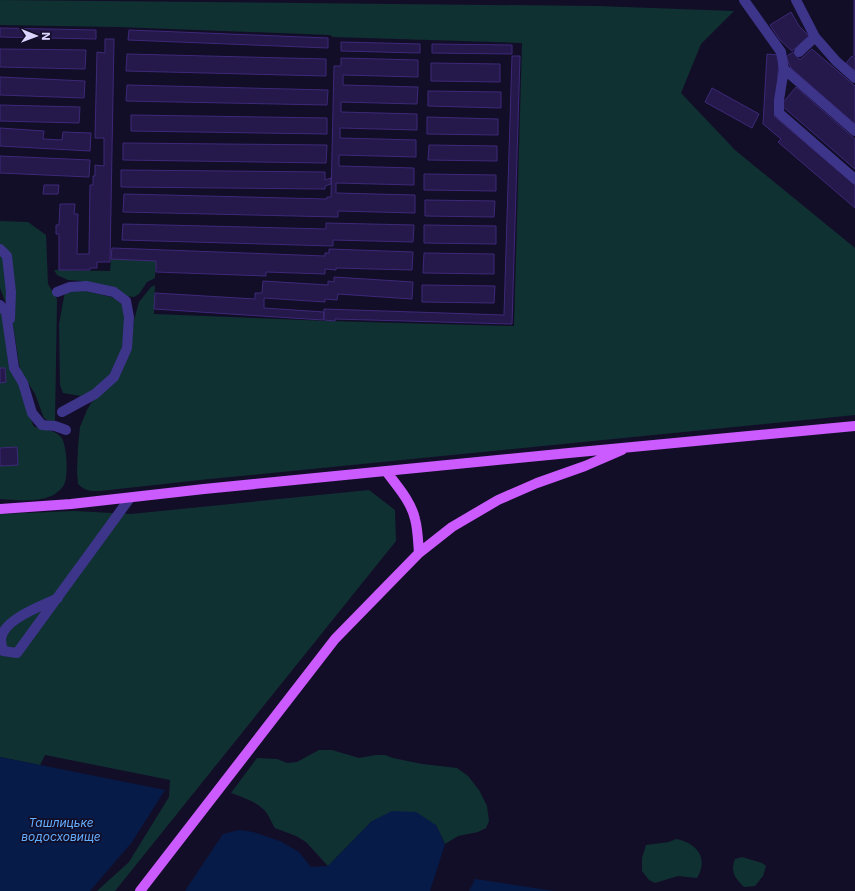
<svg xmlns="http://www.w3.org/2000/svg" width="855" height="891" font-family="Inter,sans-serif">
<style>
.green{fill:#103132}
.water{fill:#061b48}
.building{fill:#25184a;stroke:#3d2978}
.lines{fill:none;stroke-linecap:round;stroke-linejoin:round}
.minor{stroke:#3d358a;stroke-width:10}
.major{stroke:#cb5bff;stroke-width:10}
.labels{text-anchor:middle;stroke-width:3.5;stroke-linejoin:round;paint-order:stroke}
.water-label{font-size:12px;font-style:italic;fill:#62aeff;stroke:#130e28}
</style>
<rect width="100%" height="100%" fill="#130e28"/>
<path class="green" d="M0 0 597 6 734 11 701 44 681 93 735 150 855 248V415L200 480 100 491C90 491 85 491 78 484L77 472 78 447 80 427 87 410 91 403 113 380 132 337 134 320 139 302 151 287 155 285 154 314 328 321 514 326 522 43 333 37 330 35 119 27 0 25Z
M0 221 28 222 46 235 48 284 57 299 55 422 47 420 44 418 35 394 21 371 19 364 12 319 9 305 5 301 0 288Z
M111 259 156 261 155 278 147 282 139 294 134 297 126 296 97 284 81 281 68 280 57 275 54 270 110 271Z
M82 290 115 298 123 305 126 327 120 356 113 373 93 390 81 396 63 393 60 385 59 324 65 292Z
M0 311 3 317 8 361 21 387 33 425 35 427C43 429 55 430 61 437 67 445 68 473 65 482 64 487 59 491 55 494 40 503 17 500 0 499Z
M369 490 395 510 396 541 115 891H97L129 862 169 797 170 780 45 755 40 765 0 757V514L74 511 131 514Z
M319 750H332L359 758 376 755H385L393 758 422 764 457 768 468 776 479 790 487 806 489 821 486 828 478 832 458 836 445 844 436 825 372 821 328 866 306 842 296 836 275 828C271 822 269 814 263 809 255 801 242 797 231 793L257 758 277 759 287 763 297 762Z
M676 839C697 843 709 858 697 878L678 876 655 883 649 880 642 871V858L646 845 669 842Z
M742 857 762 863 766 866 763 876 755 886 744 887C735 878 730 872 735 859Z"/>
<path class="water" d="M0 757 165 790 132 842 90 891H0Z
M392 811 416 812 436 825 445 844 430 891H185L223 834 239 830 253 832 280 841 299 852 311 867 328 866 372 821Z
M475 879 554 891H469Z"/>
<path class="building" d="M854 0H855V56H854Z
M791 12 799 26 809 36 792 51 780 40 770 25Z
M0 28 96 30V39L0 37Z
M129 30 328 38V48L128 40Z
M105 39H114L110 262H97V268H90V270H59V234H56V225H59L60 204H75L74 214H78L77 254H89L90 185H93V176H95V165L104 166V138H95L97 52 105 53Z
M341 42 420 44V53L341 51Z
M432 44 512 45V54L432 53Z
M0 49 86 50 85 69 0 67Z
M812 49 855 86V124L791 68 786 57 793 52 800 60Z
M127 54 326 59V76L126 71Z
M767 54 779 55 776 113 774 116 855 185V208L778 142 781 139 763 124Z
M512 56H520L512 324 335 319V321L324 320V309L504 315Z
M852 56 855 58V71L846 63Z
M341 58 418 60V77L343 75V85L418 87 417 104 341 102V112L417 114V130L340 128V138L416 140V157L339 155V166L414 168V185L336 183V193L415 195V213L338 211V217L123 212 124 194 327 199V197H331L334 66H341Z
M431 63 500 64V82L431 81Z
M0 77 85 81 84 98 0 95Z
M127 85 328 90 327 105 126 101Z
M796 87 855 139V169L781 105Z
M712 88 759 114 752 128 705 102Z
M428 91 501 92V108L428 106Z
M0 105 80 107 79 123 0 121Z
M131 115 327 118V134L131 131Z
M427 117 498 119V135L427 134Z
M0 128 44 131 43 139 62 140 63 132 91 133 90 151 0 146Z
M123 143 327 145 326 163 123 160Z
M429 145 497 146V161L428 160Z
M0 156 90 160 89 177 0 173Z
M121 170 325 172V180L331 178V184L325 186V189L121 187Z
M424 174 496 175V191L424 190Z
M44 185H59L58 194H43Z
M425 200 495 201 494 217 425 216Z
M326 223 414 225 413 242 333 240V246L122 240 123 224 326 229Z
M424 225 496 226V244L424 243Z
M112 248 325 256V253H329V249L413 252 412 270 336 268V270L325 269V274L266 272V276L156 272V261L111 259Z
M424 253 494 254V274L423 273Z
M334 277 413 282 412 299 338 294 337 300 325 299V302L264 298V308L324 312 323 320 154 309 155 293 255 299V293H262L263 281 328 285V281L334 282Z
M422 285 495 286 494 303 422 302Z
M0 368H5L6 382 0 383Z
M17 447 18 465 0 466V448Z"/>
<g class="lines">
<path class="minor" d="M744 0 781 52 784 69 855 131
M796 0 815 37 836 61 855 78
M799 52 815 37
M784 69 779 100V113L855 179
M0 249 7 256 11 292 10 319
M57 292 70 287 86 286 114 292 126 301 129 317 127 348 114 377 95 394 62 412
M0 305 6 312 14 368 23 383 32 413 42 425 55 426 66 430
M58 598C42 606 3 619 1 639 1 642 2 647 3 651L17 653 130 498"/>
<path class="major" d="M386 471C397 486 411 501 415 519 418 530 418 542 419 553
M0 509 71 504 204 489 569 453 855 426
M140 891 335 639 419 553 452 527 498 500 537 483 585 466 622 450"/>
</g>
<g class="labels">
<g class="water-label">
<text x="61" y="827">Ташлицьке<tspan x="61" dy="14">водосховище</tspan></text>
</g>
</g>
<g transform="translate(36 36) rotate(91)" stroke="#130e28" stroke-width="3" paint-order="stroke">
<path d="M0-3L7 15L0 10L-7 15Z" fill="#dbd4ff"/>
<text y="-6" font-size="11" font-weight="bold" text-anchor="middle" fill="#dbd4ff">N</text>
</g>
</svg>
